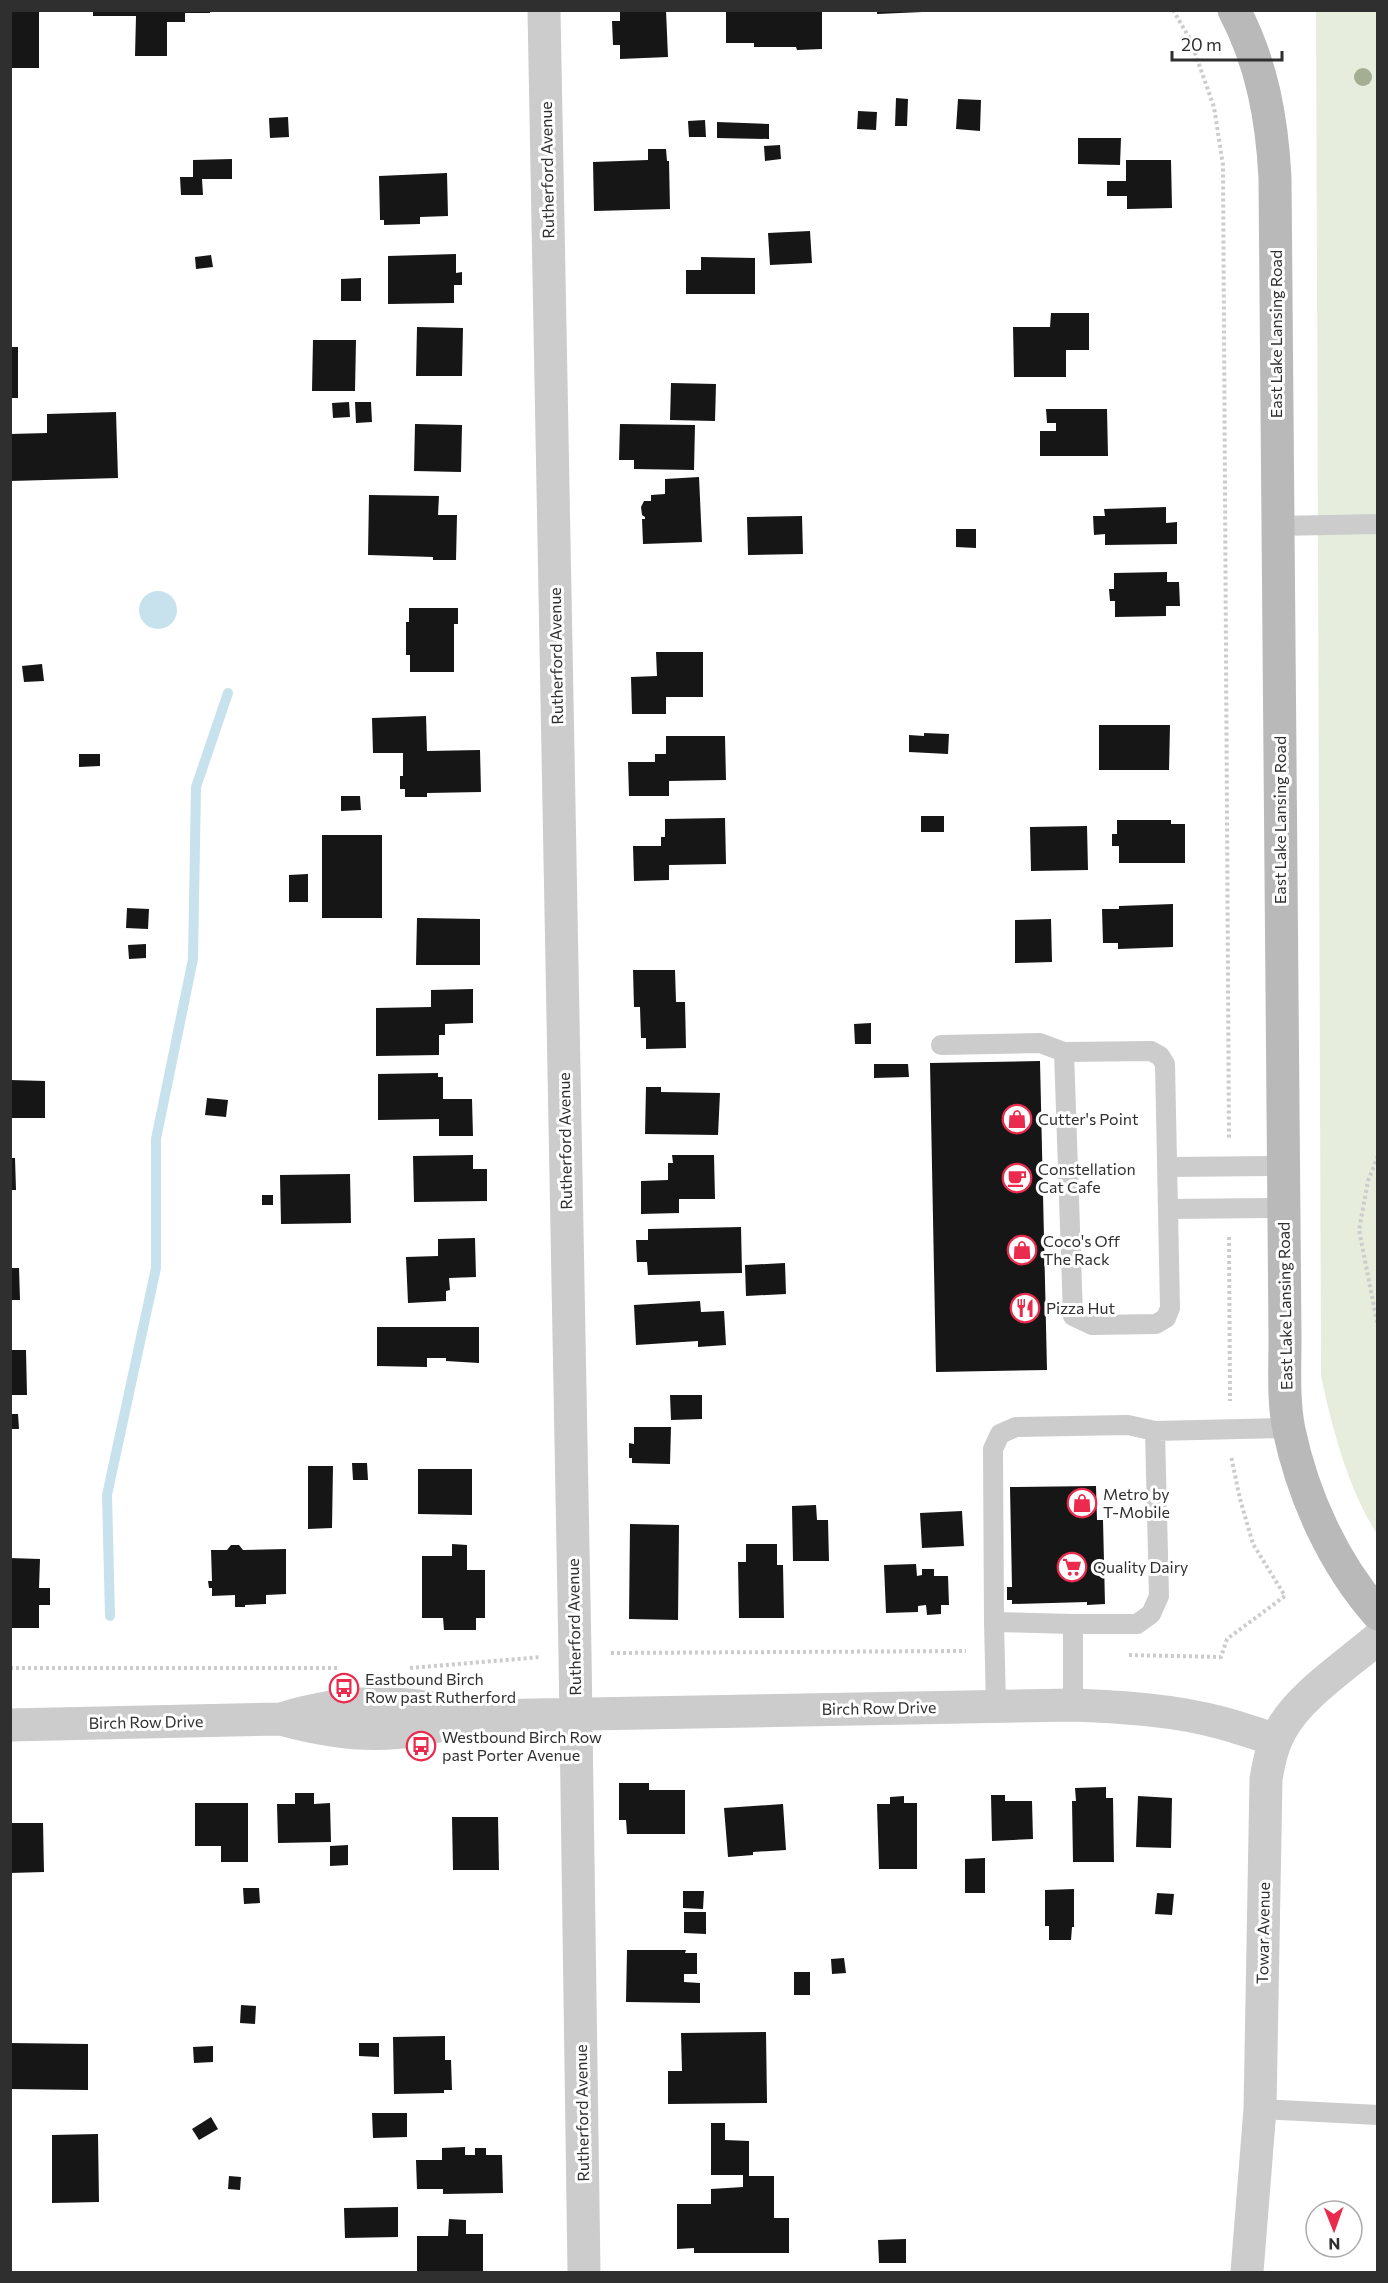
<svg xmlns="http://www.w3.org/2000/svg" width="1388" height="2283" font-family="Commissioner,sans-serif">
<style>
.green{fill:#e7eddc}
.water{fill:#c8e2ed}
.lines{fill:none;stroke-linecap:round;stroke-linejoin:round}
.stream{stroke:#c8e2ed;stroke-width:10}
.building{fill:#161616}
.path{stroke:#ccc;stroke-width:4;stroke-dasharray:3 3;stroke-linecap:butt}
.service{stroke:#ccc;stroke-width:20}
.minor{stroke:#ccc;stroke-width:33}
.secondary{stroke:#b9b9b9;stroke-width:33}
.tree{fill:#a3ae93}
.labels{text-anchor:middle;stroke-width:6;stroke-linejoin:round;paint-order:stroke}
.street-label{font-size:16px;fill:#2f2f2f;stroke:#fff}
.poi-label{font-size:16px;fill:#2f2f2f;stroke:#fff;text-anchor:start}
</style>
<rect width="100%" height="100%" fill="#fff"/>
<path class="green" d="M1316 11H1378L1377 1534C1348 1489 1332 1428 1321 1376Z"/>
<path class="water" d="M139 610a19 19 0 1 1 38 0a19 19 0 1 1-38 0Z"/>
<g class="lines">
<path class="stream" d="M110 1616 107 1495 156 1268V1139L193 959 196 787 228 693"/>
</g>
<path class="building" d="M10 10H39V68H10Z
M93 10H210V13H185V22H167V56H135L136 16H93Z
M620 10H666L668 57 620 59V45H613L612 21H620Z
M726 10H822V49L797 50 796 47H754V43H726Z
M877 10H923V12L877 14Z
M896 98 908 99 907 126H895Z
M958 99 981 100 980 131 956 129Z
M858 111 877 112 876 130 857 129Z
M288 117 289 137 270 138 269 118Z
M705 120 706 137H689L688 121Z
M717 122 769 124V139L717 138Z
M1078 138H1121L1120 165 1078 164Z
M780 145 781 159 765 161 764 146Z
M648 149H666L667 161H669L670 209 594 211 593 162 648 160Z
M232 159V179H202L203 195H181L180 177H193V160Z
M1126 160H1171L1172 208 1127 209V196H1107V181H1126Z
M447 173 448 216 420 217V224L384 225V220H380L379 176Z
M810 231 812 263 770 265 768 233Z
M456 254V273L462 272V285H454V303L388 304V256Z
M211 255 213 267 196 269 195 257Z
M701 257 755 258V294H686V270H701Z
M361 278V301H341V279Z
M1051 313H1089V350H1066V377H1014L1013 327H1050Z
M417 327 463 328 462 376H416Z
M313 340H356L355 391H312Z
M10 347H18V398H10Z
M671 383 716 384 715 421 670 420Z
M349 402 350 417 333 418 332 403Z
M355 402H371L372 422 356 423Z
M1046 409H1107L1108 456H1040V431H1056V423H1047Z
M116 412 118 478 10 481V434L47 433V414Z
M415 424 462 425 461 472 414 471Z
M620 424 695 425 694 470 634 469V460H619Z
M699 477 702 542 643 544 642 519H645V517L642 515 641 507 644 501H651V495L665 494V479Z
M369 495 439 496 438 515H457L456 560H433V557L368 555Z
M1166 507V523L1177 522V544L1105 545V534L1094 535 1093 516H1105L1104 509Z
M802 516 803 554 748 555 747 517Z
M956 529H976V548L956 547Z
M1167 572V582H1179L1180 606H1166V616L1115 617V601H1110L1109 589H1114V573Z
M409 608H458V624H454V672H410V655H406V622H409Z
M656 652H703V697H666V714H632L631 677 657 676Z
M42 664 44 681 24 682 22 666Z
M426 716 427 751 480 750 481 792 427 793V797H405V789H400V776H403V753H373L372 718Z
M1099 725H1170L1169 770H1099Z
M924 733 949 734 948 754 909 752V735L924 736Z
M666 736H725L726 780 669 781V796H629L628 762H655V754H666Z
M79 754H100V766L79 767Z
M341 796H360L361 810 341 811Z
M921 816H944V832H921Z
M725 818 726 864 669 865V880L634 881 633 846H661V837H665V819Z
M1117 820H1171V824H1185V863H1119V846H1112V834H1117Z
M1087 826 1088 870 1031 871 1030 827Z
M322 835H382V918H322Z
M308 874V902H289V875Z
M1173 904V947L1118 949V943H1103L1102 909H1119V906Z
M127 908 149 909 148 929 126 928Z
M417 918 480 919V965H416Z
M1051 919 1052 962 1015 963V920Z
M146 944V958L129 959 128 945Z
M633 970H675L676 1002H685L686 1048 646 1049V1038H641L640 1007H634Z
M473 989V1023L445 1024V1035H439V1055L376 1056V1008L431 1007V990Z
M871 1023V1044H855L854 1024Z
M1040 1061 1047 1370 936 1372 930 1063Z
M874 1064H908L909 1077 874 1078Z
M438 1073V1077H443V1099H472L473 1136H439V1119L378 1120V1074Z
M10 1080 45 1081V1118H10Z
M646 1087H661V1092L720 1093 718 1135 645 1134Z
M207 1098 228 1100 226 1117 205 1115Z
M473 1155V1169H487V1201L414 1202 413 1156Z
M672 1155H714L715 1199H679V1213L641 1214V1181L668 1180V1163H673Z
M10 1158H15L16 1190H10Z
M350 1174 351 1223 281 1224 280 1175Z
M262 1195H273V1205H262Z
M741 1227 742 1273 648 1275 647 1262H637L636 1240H648V1229Z
M475 1238 476 1277 449 1278 450 1290 446 1291V1301L408 1303 406 1257 438 1256V1239Z
M785 1263 786 1294 746 1296 745 1265Z
M10 1268H19L20 1300H10Z
M700 1301 701 1312 724 1311 726 1345 698 1347V1341L636 1345 634 1305Z
M377 1327H479V1363L446 1361V1358H427V1367L377 1366Z
M10 1350H26L27 1395H10Z
M670 1395H702V1419L671 1420Z
M10 1414H18L19 1429H10Z
M634 1427H671L670 1464 632 1463V1458H629V1443L634 1444Z
M352 1463H367L368 1480H353Z
M308 1466H333L332 1528 308 1529Z
M418 1469H472V1515L418 1514Z
M1096 1486 1097 1520H1103L1105 1604 1087 1605V1602L1012 1604V1600H1007V1587H1012L1010 1487Z
M816 1505 817 1520H828L829 1561H793L792 1506Z
M962 1511 964 1546 922 1548 920 1513Z
M630 1524 679 1525 678 1620 629 1619Z
M452 1544 467 1545V1570H485V1618H476V1630H444L443 1618H422V1556H452Z
M746 1544H777V1565H783L784 1618H739L738 1562H746Z
M231 1545H239L243 1550 286 1549V1594L266 1595V1604L245 1605V1607H235V1595L212 1596V1588H209L208 1581H212L211 1550H227Z
M10 1558 40 1559 39 1588H50V1605H39V1628H10Z
M916 1564 917 1576 922 1575V1569H934V1576H948L949 1605H941V1614L927 1615 926 1605 918 1606V1612L886 1613 884 1565Z
M619 1783H649V1790H685V1834H627L626 1820H619Z
M1106 1787V1798H1113L1114 1862H1073L1072 1801H1076L1075 1788Z
M295 1793H314V1804L330 1803 331 1842 278 1843 277 1804H295Z
M991 1795H1005V1801H1032L1033 1839 992 1841Z
M904 1796V1803H917V1869H879L877 1804H890V1797Z
M1138 1796 1172 1798 1171 1848 1136 1847Z
M195 1803H248V1862H221V1846H195Z
M783 1804 786 1850 753 1852V1855L728 1857 724 1808Z
M452 1817H498L499 1870H453Z
M10 1823H43L44 1872 10 1873Z
M348 1845V1865L330 1866V1846Z
M985 1858V1893H965V1859Z
M243 1888H259L260 1903 244 1904Z
M1074 1889V1927H1072L1071 1940H1049V1926H1045V1890Z
M683 1891H704L703 1909 683 1908Z
M1157 1893 1174 1894 1172 1915 1155 1914Z
M684 1912H706V1934L684 1933Z
M627 1950H686L685 1953H697V1974H684V1982L700 1983V2003L626 2002Z
M844 1958 846 1973 832 1974 831 1959Z
M794 1972H810V1995H794Z
M241 2005 256 2006 255 2024 240 2023Z
M766 2032 767 2103 668 2104V2071H682L681 2033Z
M445 2036V2060H451L452 2090H444V2093L394 2094 393 2037Z
M10 2043 88 2044V2090L10 2089Z
M359 2043H379V2057L359 2056Z
M213 2046V2062L194 2063 193 2047Z
M372 2113H407V2137L373 2138Z
M211 2117 218 2129 199 2140 192 2129Z
M711 2123H725V2140L749 2141V2176H774V2218H789V2253H694V2248L677 2249V2204H711V2189L743 2187V2175H711Z
M98 2134 99 2202 52 2203V2135Z
M465 2147V2155H475V2148H486V2155H502L503 2193 443 2194V2189H417L416 2160H442V2148Z
M229 2176 241 2177 240 2190 228 2189Z
M398 2207V2237L345 2238 344 2208Z
M449 2219 466 2220V2234H483V2272H417V2236H448Z
M906 2239V2263H879L878 2240Z"/>
<g class="lines">
<path class="path" d="M1173 10 1190 39 1214 107 1223 165 1229 1140
M1378 1156 1368 1181 1359 1230 1378 1327
M1229 1237 1230 1401
M611 1653 966 1651
M1129 1655 1221 1657 1227 1639 1285 1596 1253 1544 1240 1499 1231 1456
M10 1668H340
M410 1668 540 1657"/>
<path class="service" d="M1278 526 1378 524
M941 1045 1040 1043 1064 1052 1151 1051 1160 1056 1165 1064 1170 1308 1166 1318 1156 1324 1092 1325 1073 1316 1064 1052
M1167 1167 1283 1166
M1168 1209 1284 1208
M994 1622 993 1449 1000 1434 1016 1427 1128 1425 1155 1431
M1073 1705V1624H1137L1151 1614 1159 1596 1155 1431 1288 1428
M996 1706 994 1622 1073 1624
M1260 2109 1378 2115"/>
<path class="minor" d="M544 10 575 1654 584 2272
M281 1719C352 1697 408 1701 479 1716L1073 1705C1123 1707 1174 1710 1222 1723 1240 1728 1258 1734 1276 1740
M10 1725 281 1719C354 1739 399 1738 471 1718
M1247 2272 1260 2109 1266 1779C1269 1762 1272 1746 1281 1730 1299 1696 1348 1664 1378 1638"/>
<path class="secondary" d="M1234 10C1262 63 1272 119 1275 178L1285 1338C1285 1368 1283 1401 1289 1430 1303 1496 1333 1563 1378 1614"/>
</g>
<circle class="tree" cx="1363" cy="77" r="9"/>
<defs>
<g id="shop-ring" transform="scale(1.5)"><circle r="9.5" fill="#fff" stroke="#eb2b4d" stroke-width="1.5"/><path d="M-5-2.5h2.3a2.7 3.5 0 0 1 5.4 0H5L5.5 6h-11ZM-1.5-2.5h3a1.5 2.3 0 0 0-3 0Z" fill="#eb2b4d"/></g>
<g id="cafe-ring" transform="scale(1.5)"><circle r="9.5" fill="#fff" stroke="#eb2b4d" stroke-width="1.5"/><path d="M-5.5-4.5H6V0H3Q3 3.5 0 3.5H-2.5Q-5.5 3.5-5.5 0ZM3-3.2v2h1.7v-2ZM-6 4.5H4V6H-6Z" fill="#eb2b4d"/></g>
<g id="restaurant-ring" transform="scale(1.5)"><circle r="9.5" fill="#fff" stroke="#eb2b4d" stroke-width="1.5"/><path d="M-5-6h1v4h1v-4h1v4h1v-4h1v5L-1.5 .5V6h-2V.5L-5-1ZM5-6V6H3V1.5H1.5Q1.5-4 5-6Z" fill="#eb2b4d"/></g>
<g id="supermarket-ring" transform="scale(1.5)"><circle r="9.5" fill="#fff" stroke="#eb2b4d" stroke-width="1.5"/><path d="M-6-5.5h2.5l.6 2H6L4.5 2H-2.5L-4.4-4H-6ZM-1.5 3.2a1.3 1.3 0 1 0 .1 0ZM3 3.2a1.3 1.3 0 1 0 .1 0Z" fill="#eb2b4d"/></g>
<g id="bus-ring" transform="scale(1.5)"><circle r="9.5" fill="#fff" stroke="#eb2b4d" stroke-width="1.5"/><path d="M-5-6H5V4H4V6H2V4H-2V6H-4V4H-5ZM-3.5-4V0h7V-4ZM-3.5 1.2v1.5H-2V1.2ZM2 1.2v1.5H3.5V1.2Z" fill="#eb2b4d"/></g>
</defs>
<g fill-rule="evenodd">
<use href="#shop-ring" x="1017" y="1119"/>
<use href="#cafe-ring" x="1017" y="1178"/>
<use href="#shop-ring" x="1022" y="1250"/>
<use href="#restaurant-ring" x="1025" y="1308"/>
<use href="#shop-ring" x="1082" y="1503"/>
<use href="#supermarket-ring" x="1072" y="1567"/>
<use href="#bus-ring" x="344" y="1688"/>
<use href="#bus-ring" x="421" y="1746"/>
</g>
<g class="labels">
<g class="street-label">
<text transform="translate(547 170) rotate(-91)" y="6">Rutherford Avenue</text>
<text transform="translate(1276 334) rotate(-90)" y="6">East Lake Lansing Road</text>
<text transform="translate(556 656) rotate(-91)" y="6">Rutherford Avenue</text>
<text transform="translate(1280 820) rotate(-90)" y="6">East Lake Lansing Road</text>
<text transform="translate(565 1141) rotate(-91)" y="6">Rutherford Avenue</text>
<text transform="translate(1285 1306) rotate(-91)" y="6">East Lake Lansing Road</text>
<text transform="translate(574 1627) rotate(-91)" y="6">Rutherford Avenue</text>
<text transform="translate(879 1708) rotate(-1)" y="6">Birch Row Drive</text>
<text transform="translate(146 1722) rotate(-1)" y="6">Birch Row Drive</text>
<text transform="translate(1263 1933) rotate(-89)" y="6">Towar Avenue</text>
<text transform="translate(582 2113) rotate(-91)" y="6">Rutherford Avenue</text>
</g>
<g class="poi-label">
<text x="1038" y="1125">Cutter's Point</text>
<text x="1038" y="1175">Constellation<tspan x="1038" dy="18">Cat Cafe</tspan></text>
<text x="1043" y="1247">Coco's Off<tspan x="1043" dy="18">The Rack</tspan></text>
<text x="1046" y="1314">Pizza Hut</text>
<text x="1103" y="1500">Metro by<tspan x="1103" dy="18">T-Mobile</tspan></text>
<text x="1093" y="1573">Quality Dairy</text>
<text x="365" y="1685">Eastbound Birch<tspan x="365" dy="18">Row past Rutherford</tspan></text>
<text x="442" y="1743">Westbound Birch Row<tspan x="442" dy="18">past Porter Avenue</tspan></text>
</g>
</g>
<rect width="1388" height="2283" fill="none" stroke="#2f2f2f" stroke-width="24"/>
<g transform="translate(1334 2229) rotate(179)"><circle r="28" fill="#ffffff" stroke="#acacac" stroke-width="1.5"/>
<path d="M0-4.5L10 22L0 15L-10 22Z" fill="#eb2b4d"/>
<text y="-9" font-size="16" font-weight="bold" text-anchor="middle" fill="#2f2f2f">N</text>
</g>
<path d="M1172 51v9h110v-9" fill="none" stroke="#2f2f2f" stroke-width="3"/>
<text x="1181" y="51" font-size="18" fill="#2f2f2f" stroke="#ffffff" stroke-width="4.5" paint-order="stroke">20 m</text>
</svg>
